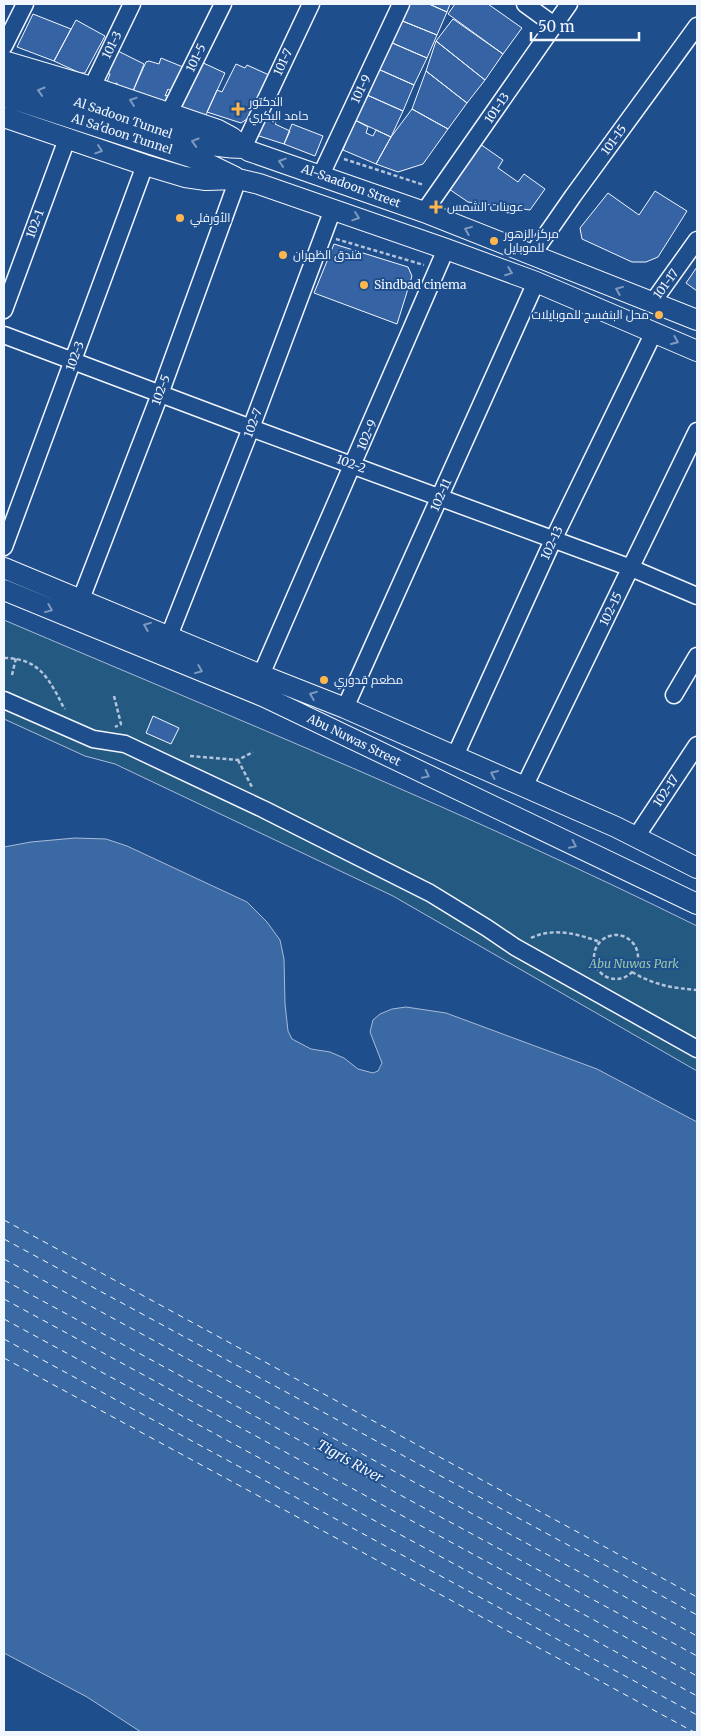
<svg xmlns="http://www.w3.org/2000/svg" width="701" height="1736" font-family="Merriweather,Cairo,serif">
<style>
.green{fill:#245a82;stroke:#a8bbd7}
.water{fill:#3b69a3;stroke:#a8bbd7}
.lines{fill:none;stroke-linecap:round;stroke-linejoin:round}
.ferry{stroke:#f2f6ff;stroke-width:1;stroke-dasharray:6 5;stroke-linecap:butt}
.building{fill:#3563a3;stroke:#f2f6ff}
.minor-casing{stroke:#f2f6ff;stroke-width:19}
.major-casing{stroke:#f2f6ff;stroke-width:22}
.path{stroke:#b3c4dc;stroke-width:2.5;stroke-dasharray:4 2.5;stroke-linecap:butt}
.minor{stroke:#1f4e8c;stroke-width:16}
.major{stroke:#1f4e8c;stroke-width:20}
.oneway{stroke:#7e9ac0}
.poi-dot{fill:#ffb74d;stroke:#1f4e8c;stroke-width:2}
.labels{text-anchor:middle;stroke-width:4;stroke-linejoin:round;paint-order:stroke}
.street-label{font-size:12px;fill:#f2f6ff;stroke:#1f4e8c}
.poi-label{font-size:12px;fill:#f2f6ff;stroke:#1f4e8c;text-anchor:start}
.park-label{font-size:12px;font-style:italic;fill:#97c8a6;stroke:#1f4e8c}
.water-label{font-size:14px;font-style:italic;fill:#f2f6ff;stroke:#1f4e8c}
</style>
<rect width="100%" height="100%" fill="#1f4e8c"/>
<path class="green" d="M4 620C236 719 471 814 697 926V1071L393 896 115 764 85 756 4 719Z"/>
<path class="water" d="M75 838 106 839 127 846 247 902 267 922 280 940 284 959 285 1004 288 1031 292 1039 311 1049 330 1052 344 1058 358 1069 373 1073 378 1071 382 1063 370 1032 373 1020 380 1014 392 1009 406 1007 446 1013 597 1069 697 1122V1732H141L87 1697 4 1653V847L31 842Z"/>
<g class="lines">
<path class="ferry" d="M4 1220 697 1597
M4 1239 697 1615
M4 1259 697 1636
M4 1280 697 1656
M4 1299 697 1676
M4 1319 697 1696
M4 1339 697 1715
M4 1358 694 1732"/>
</g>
<path class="building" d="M407 4H429L447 12 437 35 400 20Z
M429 4H450L447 12Z
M455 4H488L522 28 503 54 448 14Z
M33 14 71 29 54 61 17 47Z
M453 19 503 54 485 80 436 41Z
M76 20 105 36 85 73H80L54 61Z
M400 20 437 35 427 58 390 42Z
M436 41 485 80 467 103 426 71Z
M390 42 427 58 414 85 378 69Z
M118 51 144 64 133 91 117 85V83L114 84 107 82 110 74 108 73Z
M161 58 183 67 177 81 174 83 172 92 168 89 165 96 169 95 164 105 133 91 146 62 149 61 159 64Z
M199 61 225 73 205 117 178 107Z
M236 64 245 68 247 65 269 75 247 119 241 123 207 112 217 90 222 92Z
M378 69 414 85 403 111 367 95Z
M426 71 467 103 448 129 412 109Z
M367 95 403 111 391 137 355 120Z
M412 109 448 129 423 164 398 172 376 164 391 137Z
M265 113 278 117 275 124 290 131 284 144 256 135Z
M355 120 368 127 366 133 373 136 376 130 391 137 376 164 343 150Z
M292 124 323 136 315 156 284 144Z
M480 144 503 160 498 168 518 182 524 174 545 189 530 210 468 202 449 189Z
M655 191 687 211 658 257 646 262H632L582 239 580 228 608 193 639 215Z
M334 244 408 267 412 276 397 324 314 293Z
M697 267V291L686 283Z
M153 716 179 728 171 744 146 733Z"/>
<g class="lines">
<g class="minor-casing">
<path id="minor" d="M525 4 554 25
M4 46 25 4
M92 87 132 4
M169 113 223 4
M243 148 311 4
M321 175 401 4
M424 212 569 4
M532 255 573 196 697 26
M652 303 697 240
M4 310 67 139
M4 335 251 428 631 568 697 596
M4 547 145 165
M81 599 160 394 238 179
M169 636 251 428 333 209
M261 675 446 249
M674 695 697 656
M4 700 93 739 125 744 263 809 430 893 487 928 515 947 697 1049
M345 708 536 282
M455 756 553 540 654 332
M524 787 697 431
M636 837 697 745"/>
</g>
<g class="major-casing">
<path id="major" d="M4 61 92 87 218 130 231 137 249 151 424 212 697 320
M4 80C42 91 80 103 117 116 159 130 199 148 243 148
M4 96 200 160 235 177
M4 117 145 165 185 177 206 180 238 179 259 184 446 249 536 282 697 351
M4 568 261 675 345 708 616 827 697 868
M4 590 265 697 697 904"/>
</g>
<path class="path" d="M344 159 424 185
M336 239 424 265
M4 658C30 658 43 669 55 691 59 697 61 704 65 709
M12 675 16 658
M114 696 121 724 115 727
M190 756 238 760 253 752
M238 760 252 787
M594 957a22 22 0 1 1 44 0a22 22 0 1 1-44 0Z
M531 938C553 927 578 934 600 942
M632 972C654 985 672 988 697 990"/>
<use href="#minor" class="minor"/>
<use href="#major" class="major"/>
</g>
<defs><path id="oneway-chevron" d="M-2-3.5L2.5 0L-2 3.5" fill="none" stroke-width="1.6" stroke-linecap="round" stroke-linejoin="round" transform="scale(1.25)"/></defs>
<g class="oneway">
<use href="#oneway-chevron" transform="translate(41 91) rotate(-163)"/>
<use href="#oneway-chevron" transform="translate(133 101) rotate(-161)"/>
<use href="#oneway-chevron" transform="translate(195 142) rotate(-164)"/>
<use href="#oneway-chevron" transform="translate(99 150) rotate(19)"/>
<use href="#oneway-chevron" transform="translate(282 162) rotate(-162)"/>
<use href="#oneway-chevron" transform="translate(356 217) rotate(19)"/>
<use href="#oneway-chevron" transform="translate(468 230) rotate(-158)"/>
<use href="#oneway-chevron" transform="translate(509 272) rotate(21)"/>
<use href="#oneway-chevron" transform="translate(619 290) rotate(-158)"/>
<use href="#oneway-chevron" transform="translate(675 341) rotate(23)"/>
<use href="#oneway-chevron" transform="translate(49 609) rotate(22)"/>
<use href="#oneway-chevron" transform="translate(147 626) rotate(-158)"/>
<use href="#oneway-chevron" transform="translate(199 670) rotate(22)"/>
<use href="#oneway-chevron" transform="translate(313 695) rotate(-158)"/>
<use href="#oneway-chevron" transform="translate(494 774) rotate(-156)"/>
<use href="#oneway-chevron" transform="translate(426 775) rotate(26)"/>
<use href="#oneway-chevron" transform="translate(573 845) rotate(26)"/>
</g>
<g class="poi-dot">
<path d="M235.5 101.5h5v5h5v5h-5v5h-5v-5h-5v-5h5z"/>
<path d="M433.5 199.5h5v5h5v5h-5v5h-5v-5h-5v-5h5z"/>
<circle cx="180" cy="218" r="5"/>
<circle cx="494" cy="241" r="5"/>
<circle cx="283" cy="255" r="5"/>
<circle cx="364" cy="285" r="5"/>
<circle cx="659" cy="315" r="5"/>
<circle cx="324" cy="680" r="5"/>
</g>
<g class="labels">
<g class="street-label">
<text transform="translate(112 45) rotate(-64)" y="4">101-3</text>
<text transform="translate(196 58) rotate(-64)" y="4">101-5</text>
<text transform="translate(283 62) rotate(-65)" y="4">101-7</text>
<text transform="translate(361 89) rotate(-65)" y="4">101-9</text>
<text transform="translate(497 108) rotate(-56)" y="4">101-13</text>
<text transform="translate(123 118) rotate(19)" y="4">Al Sadoon Tunnel</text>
<text transform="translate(122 134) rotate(18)" y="4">Al Sa'doon Tunnel</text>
<text transform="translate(614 140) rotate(-54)" y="4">101-15</text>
<text transform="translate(351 186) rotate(20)" y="4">Al-Saadoon Street</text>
<text transform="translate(35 224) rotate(-70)" y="4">102-1</text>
<text transform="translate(666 284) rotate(-54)" y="4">101-17</text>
<text transform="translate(75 356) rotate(-70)" y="4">102-3</text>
<text transform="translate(161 390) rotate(-70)" y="4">102-5</text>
<text transform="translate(253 423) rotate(-69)" y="4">102-7</text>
<text transform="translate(367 435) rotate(-67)" y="4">102-9</text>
<text transform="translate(351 464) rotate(20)" y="4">102-2</text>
<text transform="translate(441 495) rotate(-66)" y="4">102-11</text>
<text transform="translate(552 543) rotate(-65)" y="4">102-13</text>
<text transform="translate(611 609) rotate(-64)" y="4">102-15</text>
<text transform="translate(354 740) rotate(26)" y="4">Abu Nuwas Street</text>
<text transform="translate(666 791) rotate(-56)" y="4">102-17</text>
</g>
<g class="poi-label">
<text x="249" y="106">الدكتور<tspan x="249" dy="14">حامد البكري</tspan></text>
<text x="447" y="211">عوينات الشمس</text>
<text x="190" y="222">الأورفلي</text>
<text x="504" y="238">مركز الزهور<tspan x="504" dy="14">للموبايل</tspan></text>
<text x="293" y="259">فندق الظهران</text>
<text x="374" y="289">Sindbad cinema</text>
<text x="649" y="319" text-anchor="end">محل البنفسج للموبايلات</text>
<text x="334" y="684">مطعم قدوري</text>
</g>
<g class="park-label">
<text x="634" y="968">Abu Nuwas Park</text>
</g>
<g class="water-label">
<text transform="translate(350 1461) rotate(29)" y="5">Tigris River</text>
</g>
</g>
<rect width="701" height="1736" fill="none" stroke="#f2f6ff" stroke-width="10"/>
<path d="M531 32v8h108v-8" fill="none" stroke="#f2f6ff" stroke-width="2.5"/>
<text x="538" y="32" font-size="15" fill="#f2f6ff" stroke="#1f4e8c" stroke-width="4" paint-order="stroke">50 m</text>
</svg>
